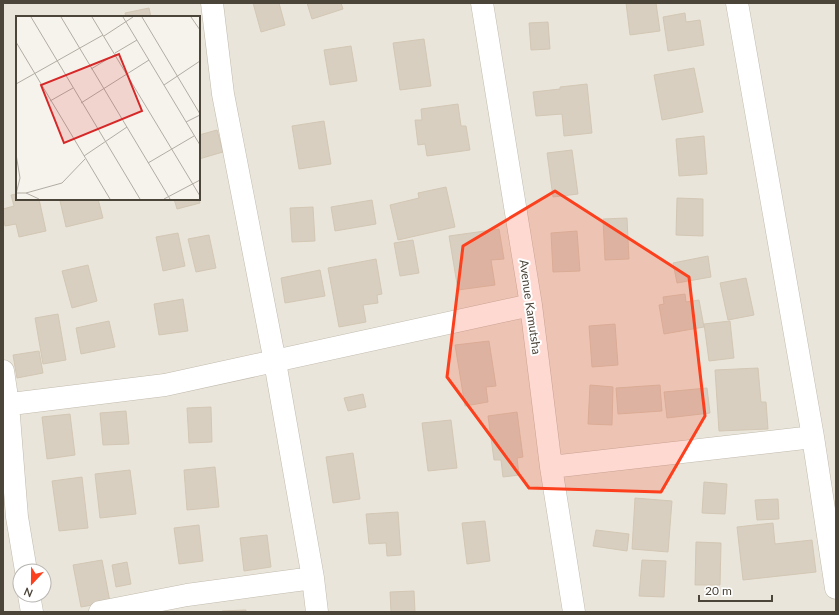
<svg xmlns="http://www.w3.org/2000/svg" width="839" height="615" font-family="Lato,sans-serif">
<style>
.residential{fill:#eae5da;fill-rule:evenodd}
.building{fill:#d8cfc1;stroke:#d3c7b4}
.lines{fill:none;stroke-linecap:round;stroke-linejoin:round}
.street-casing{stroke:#c2bbae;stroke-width:23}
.street{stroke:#fff;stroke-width:22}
.marked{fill:#fc3f1d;fill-opacity:0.2;stroke:#fc3f1d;stroke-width:3;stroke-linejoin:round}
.labels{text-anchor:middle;stroke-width:4;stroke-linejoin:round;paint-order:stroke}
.street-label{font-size:12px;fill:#4b4439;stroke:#fff}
.inset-road{fill:none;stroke:#b2ada4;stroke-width:1}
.view{fill:#d62828;fill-opacity:0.15;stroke:#d62828;stroke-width:2}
.inset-edge{fill:none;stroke:#4b4439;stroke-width:2}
</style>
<rect width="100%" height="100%" fill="#f6f3ec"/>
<path class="residential" d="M3 3H836V612H3ZM17 17H199V199H17ZM20 571H44V595H20Z"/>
<path class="building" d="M253 3H279L285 25 261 32Z
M307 3H341L343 9 312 19Z
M626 3H656L660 31 630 35Z
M149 8 151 17H126L125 13Z
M685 13 686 22 700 20 704 45 668 51 663 17Z
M548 22 550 49 531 50 529 23Z
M424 39 431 86 400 90 393 43Z
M351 46 357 81 330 85 324 50Z
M694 68 703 112 662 120 654 75Z
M587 84 592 133 564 136 562 114 536 116 533 92 560 89V87Z
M458 104 461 126H466L470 150 427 156 425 144 418 145 415 120H422L421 109Z
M324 121 331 164 299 169 292 126Z
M217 130 223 152 199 159V135Z
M704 136 707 174 679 176 676 139Z
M572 150 578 194 553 197 547 153Z
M446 187 455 227 398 240 390 205 419 198 418 193Z
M17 194V199H39L46 231 19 237 16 224 5 226 3 218V209L14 206 11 195Z
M677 198 703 199V236L676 235Z
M67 199H98L103 218 66 227 60 201Z
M174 199H199L200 203 177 209Z
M372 200 376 224 335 231 331 207Z
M313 207 315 241 292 242 290 208Z
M627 218 629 259 605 260 603 219Z
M499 229 504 259 491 260 495 285 458 290 449 236Z
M577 231 580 271 553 272 551 233Z
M178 233 185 266 163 271 156 237Z
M209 235 216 268 196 272 188 239Z
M413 240 419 273 400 276 394 243Z
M708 256 711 277 677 283 673 263Z
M376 259 382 294 377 295 378 303 363 305 366 322 339 327 328 268Z
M88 265 97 301 72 308 62 271Z
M320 270 325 296 285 303 281 278Z
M746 278 754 315 728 320 720 283Z
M685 294 686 302 699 300 704 327 664 334 659 305 664 304 663 297Z
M183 299 188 331 159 335 154 304Z
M58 314 66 360 43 364 35 318Z
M109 321 115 347 81 354 76 328Z
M730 321 734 358 709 361 704 324Z
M615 324 618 365 592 367 589 326Z
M489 341 496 386 486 387 488 402 465 406 455 345Z
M39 351 43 373 17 378 13 355Z
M758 368 761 402H766L768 429 719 431 715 370Z
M590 385 613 387 612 425 588 424Z
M660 385 662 411 618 414 616 388Z
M707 388 710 413 667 418 664 392Z
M363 394 366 407 348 411 344 398Z
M211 407 212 442 189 443 187 408Z
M126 411 129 444 103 445 100 413Z
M517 412 523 457 517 458 519 475 503 477 501 460H494L488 416Z
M70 414 75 455 47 459 42 417Z
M451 420 457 468 428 471 422 423Z
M353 453 360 499 333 503 326 457Z
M215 467 219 507 187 510 184 470Z
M130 470 136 514 100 518 95 474Z
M82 477 88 528 59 531 52 481Z
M704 482 727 484 725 514 702 513Z
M635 498 672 501 668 552 632 549Z
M778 499 779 519 757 520 755 500Z
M398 512 401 555 387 556 386 543 369 544 366 514Z
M485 521 490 561 467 564 462 523Z
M773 523 775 544 812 540 816 572 743 580 737 527Z
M199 525 203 561 179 564 174 528Z
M596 530 629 534 627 551 593 546Z
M267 535 271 567 244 571 240 538Z
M696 542 721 543 720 585H695Z
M102 560 110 602 81 607 73 565Z
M642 560 666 561 664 597 639 596Z
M127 562 131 584 116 587 112 565Z
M414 591 415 612H391L390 592Z
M246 610V612H222V611Z"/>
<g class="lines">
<g class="street-casing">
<path id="street" d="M212 3 223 94 275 362 313 578 317 612
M482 3 531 305 551 467 574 612
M737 3 813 437 836 588
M3 371 8 404 17 517 26 571
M3 405 165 385 531 305
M551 467 813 437
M29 595 32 612
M100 612 187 595 313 578"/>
</g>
<use href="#street" class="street"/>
</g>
<path class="marked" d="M555 191 689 277 705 416 661 492 529 488 447 377 463 246Z"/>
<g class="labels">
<g class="street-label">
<text transform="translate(530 307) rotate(82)" y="4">Avenue Kamutsha</text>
</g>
</g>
<g transform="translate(16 16)">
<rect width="184" height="184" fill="#f6f3ec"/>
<path class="inset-road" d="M15 1 124 183M45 1 154 183M76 1 184 180M107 1 184 129M126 1 184 98M175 1 184 14M88 20 117 1M0 26 94 183M99 37 121 24M75 53 100 38M0 68 87 19M148 69 184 45M34 85 57 72M65 87 133 44M170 106 184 99M0 138 4 162 0 178M68 140 111 111M132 147 178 120M1 177H10L46 167 69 143M10 177 23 183M148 183 184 164"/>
<path class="view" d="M103 38 126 95 48 127 25 69Z"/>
<rect width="184" height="184" class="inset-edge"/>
</g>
<rect width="839" height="615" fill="none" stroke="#4b4439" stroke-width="8"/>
<g transform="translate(32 583) rotate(202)"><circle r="19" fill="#ffffff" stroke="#b7b4b0"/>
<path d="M0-3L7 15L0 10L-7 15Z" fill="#fc3f1d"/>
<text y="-6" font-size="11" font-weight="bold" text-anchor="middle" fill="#4b4439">N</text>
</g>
<path d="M699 595v6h73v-6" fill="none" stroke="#4b4439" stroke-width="2"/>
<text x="705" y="595" font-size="12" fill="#4b4439" stroke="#ffffff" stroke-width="3" paint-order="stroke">20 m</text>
</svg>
